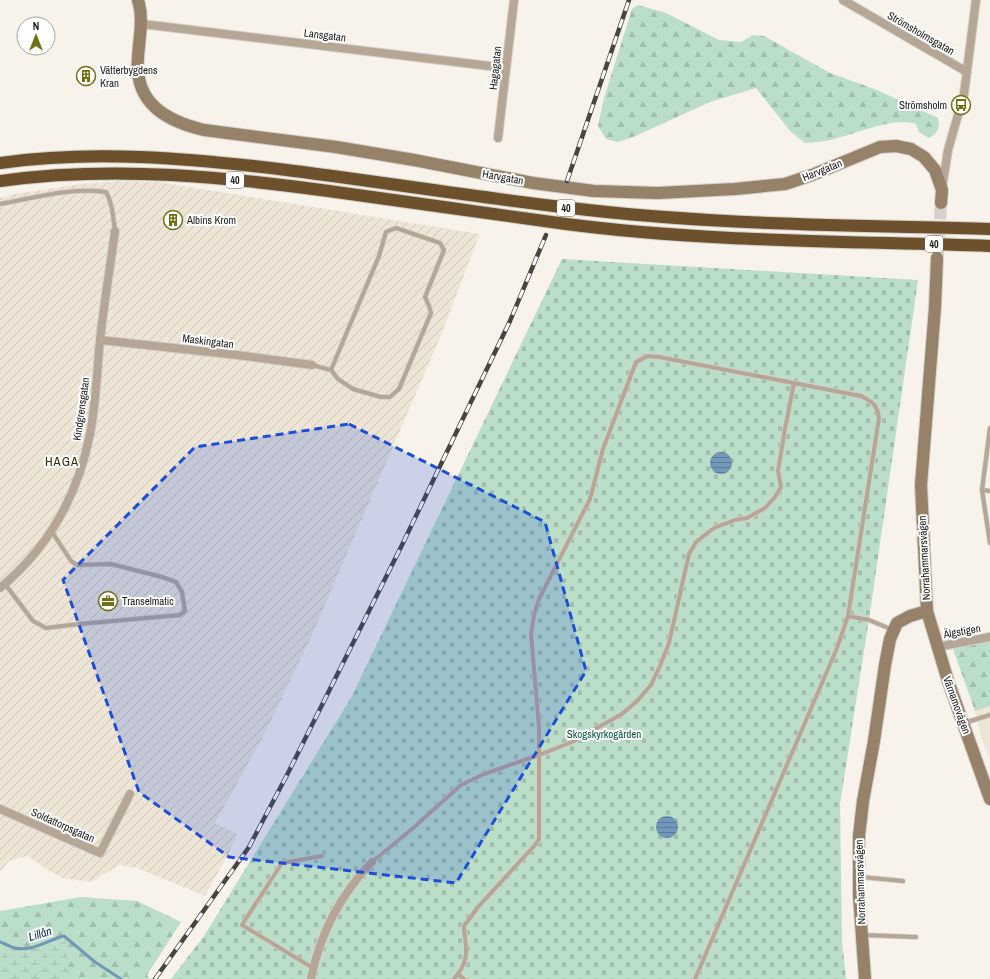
<svg xmlns="http://www.w3.org/2000/svg" width="990" height="979" font-family="'Archivo Narrow',sans-serif">
<style>
.built{fill:#eee5d6}
.industrial{fill:url(#industrial-furrows)}
.forest{fill:url(#forest-firs)}
.wetland{fill:url(#wetland-marsh)}
.cemetery{fill:url(#cemetery-stones)}
.water{fill:url(#water-rules)}
.lines{fill:none;stroke-linecap:round;stroke-linejoin:round}
.stream{stroke:#7198b8;stroke-width:3}
.secondary-tunnel{stroke:#d6d2cb;stroke-width:12;stroke-dasharray:12 6;stroke-linecap:butt}
.lane-casing{stroke:#d4d0c9;stroke-width:5.5}
.street-casing{stroke:#d4d0c9;stroke-width:10}
.secondary-casing{stroke:#d4d0c9;stroke-width:14}
.highway-casing{stroke:#d4d0c9;stroke-width:14}
.lane{stroke:#b5a696;stroke-width:4}
.street{stroke:#b5a696;stroke-width:8}
.secondary{stroke:#968169;stroke-width:12}
.highway{stroke:#6d502c;stroke-width:12}
.rail-casing{stroke:#474541;stroke-width:4.5}
.rail{stroke:#fff;stroke-width:3;stroke-dasharray:9;stroke-linecap:butt}
.marked{fill:#1d4ed8;fill-opacity:0.2;stroke:#1d4ed8;stroke-width:3;stroke-dasharray:8 5;stroke-linejoin:round}
.labels{text-anchor:middle;stroke-width:4;stroke-linejoin:round;paint-order:stroke}
.shield{fill:#fff;stroke:#61605e;stroke-width:1}
.shield-label{font-size:10px;font-weight:bold;fill:#1d1c19}
.street-label{font-size:11px;fill:#1d1c19;stroke:#fff}
.poi-label{font-size:11px;fill:#1d1c19;stroke:#fff;text-anchor:start}
.park-label{font-size:11px;fill:#035a36;stroke:#fff}
.water-label{font-size:12px;font-style:italic;fill:#002f4f;stroke:#fff}
.quarter-label{font-size:13px;letter-spacing:1px;fill:#303006;stroke:#fff}
</style>
<defs>
<pattern id="industrial-furrows" width="10" height="10" patternUnits="userSpaceOnUse"><rect width="10" height="10" fill="#eee5d6"/><path d="M-1 1l2-2M0 10L10 0M9 11l2-2" fill="none" stroke="#ccc4b7"/></pattern>
<pattern id="forest-firs" width="22" height="20" patternUnits="userSpaceOnUse"><rect width="22" height="20" fill="#bbdec8"/><path d="M5 1l3.5 6h-7zM16 11l3.5 6h-7z" fill="#a0beab"/></pattern>
<pattern id="wetland-marsh" width="20" height="14" patternUnits="userSpaceOnUse"><rect width="20" height="14" fill="#bbdec8"/><path d="M1 5h8M5 5V1M11 12h8M15 12V8" fill="none" stroke="#a0beab"/></pattern>
<pattern id="cemetery-stones" width="16" height="16" patternUnits="userSpaceOnUse"><rect width="16" height="16" fill="#bbdec8"/><path d="M2 7V4a2 2 0 0 1 4 0v3zM10 15v-3a2 2 0 0 1 4 0v3z" fill="#a0beab"/></pattern>
<pattern id="water-rules" width="6" height="5" patternUnits="userSpaceOnUse"><rect width="6" height="5" fill="#7198b8"/><path d="M0 2.5h6" fill="none" stroke="#5c7b95"/></pattern>
</defs>
<rect width="100%" height="100%" fill="#f7f2ea"/>
<path class="built" d="M990 706V761L981 736 975 711Z"/>
<path class="industrial" d="M120 181 159 182 480 234 439 340 310 639 265 733 215 823 237 834 230 851 205 896 137 868 119 865 91 882 63 878 48 870 27 856 9 861 0 871V198L15 194 80 184Z"/>
<path class="forest" d="M638 5 666 13 719 40 741 42 753 35 764 36 830 73 877 90 938 118C940 128 938 133 929 138L919 132 916 124C895 116 853 135 830 140 822 142 814 142 805 143L790 131 756 88 710 102 633 137 618 142 606 139 598 126 604 98 632 9Z
M990 641V706L975 711 953 649Z
M81 897 137 901 181 922 147 975 150 979H0V911Z"/>
<path class="wetland" d="M64 936 70 979H0V942C5 944 10 947 15 948 32 952 48 940 64 936Z"/>
<path class="cemetery" d="M562 259 918 280 871 606 840 804 842 940 846 979H171L204 936 351 698Z"/>
<path class="water" d="M710 463a11 11 0 1 1 22 0a11 11 0 1 1-22 0Z
M656 827a11 11 0 1 1 22 0a11 11 0 1 1-22 0Z"/>
<g class="lines">
<path class="stream" d="M0 942C5 944 10 947 15 948 32 952 48 940 64 936L95 962 121 979"/>
<path class="secondary-tunnel" d="M938 255 941 203"/>
<g class="lane-casing">
<path id="lane" d="M0 204C34 198 71 187 106 192 113 204 113 218 115 231
M312 365 331 370 338 379 353 389 381 397H390L399 389 431 313 429 306 425 297 444 250 440 243 396 228 386 232 379 256 331 370
M990 428 982 490 990 543
M982 490 990 491
M5 584 33 621 46 628 79 624 180 615 185 611 182 592 176 582 162 577 111 564 77 565 71 561 52 532
M848 616 869 620 893 630
M964 723 990 715
M372 862 412 829 461 785 484 774 539 755 572 742 622 714 637 701 651 685 660 666 669 643 689 554 696 542 714 528 735 520 747 518 765 508 775 497 781 487 778 471 785 429 794 383
M861 877 903 881
M863 935 916 937
M313 968 242 925 282 863 322 856
M458 974 464 979
M454 979C461 971 467 960 466 949 466 941 464 934 464 926L478 907 535 845 539 839V727L531 634 534 615 539 599 590 499 603 449 636 362 648 356 659 357 861 396C873 402 877 405 879 418L848 616 837 648 695 979"/>
</g>
<g class="street-casing">
<path id="street" d="M843 0 967 72
M142 24 506 68
M498 138 514 0
M942 188 948 150 964 94 976 0
M100 340 237 355 312 365
M0 588C48 548 78 495 90 434 96 403 97 371 100 340 104 304 110 268 115 231
M937 647 990 637
M0 809 100 853 130 794
M311 979C320 933 340 895 372 862"/>
</g>
<g class="secondary-casing">
<path id="secondary" d="M138 0C144 19 139 38 138 58 134 103 166 121 204 130L336 147 414 160 533 183 594 191 658 193 735 189 785 184 812 175 880 147 896 146 911 149 924 157 935 170 942 190 941 203
M937 258 935 307 921 485 927 611 948 681 990 799
M865 979 859 895V836L863 801 874 741 885 665 890 639 897 623 910 616 927 611"/>
</g>
<g class="highway-casing">
<path id="highway" d="M0 163C93 150 187 158 279 169 376 181 473 197 571 208 710 225 850 225 990 229
M0 181C115 165 229 177 343 193 417 203 492 214 566 224 706 242 849 241 990 246"/>
</g>
<use href="#lane" class="lane"/>
<use href="#street" class="street"/>
<use href="#secondary" class="secondary"/>
<use href="#highway" class="highway"/>
<g class="rail-casing">
<path id="rail" d="M567 181 629 0
M155 979 249 847 287 775 402 545 510 321 546 235"/>
</g>
<use href="#rail" class="rail"/>
</g>
<path class="marked" d="M349 424 545 522 586 671 456 883 229 857 139 792 63 580 195 447Z"/>
<defs>
<g id="building-ring" transform="scale(1)"><circle r="9.5" fill="#fff" stroke="#6f7014" stroke-width="1.5"/><path d="M-4-6H4V6H1V3H-1V6H-4ZM-2.5-4.3h1.7v1.8h-1.7ZM.8-4.3h1.7v1.8H.8ZM-2.5-1h1.7V.8h-1.7ZM.8-1h1.7V.8H.8Z" fill="#6f7014"/></g>
<g id="bus-ring" transform="scale(1)"><circle r="9.5" fill="#fff" stroke="#6f7014" stroke-width="1.5"/><path d="M-5-6H5V4H4V6H2V4H-2V6H-4V4H-5ZM-3.5-4V0h7V-4ZM-3.5 1.2v1.5H-2V1.2ZM2 1.2v1.5H3.5V1.2Z" fill="#6f7014"/></g>
<g id="office-ring" transform="scale(1)"><circle r="9.5" fill="#fff" stroke="#6f7014" stroke-width="1.5"/><path d="M-6-3h4V-5.5h4V-3h4V5H-6ZM-1-4.5V-3h2v-1.5ZM-6 0V1H6V0Z" fill="#6f7014"/></g>
</defs>
<g fill-rule="evenodd">
<use href="#building-ring" x="86" y="76"/>
<use href="#bus-ring" x="961" y="105"/>
<use href="#building-ring" x="173" y="220"/>
<use href="#office-ring" x="108" y="601"/>
</g>
<g class="labels">
<g class="shield">
<rect x="226" y="172" width="18" height="16" rx="3"/>
<rect x="557" y="200" width="18" height="16" rx="3"/>
<rect x="925" y="236" width="18" height="16" rx="3"/>
</g>
<g class="shield-label">
<text x="235" y="184">40</text>
<text x="566" y="212">40</text>
<text x="934" y="248">40</text>
</g>
<g class="street-label">
<text transform="translate(921 33) rotate(30)" y="4">Strömsholmsgatan</text>
<text transform="translate(325 35) rotate(7)" y="4">Lansgatan</text>
<text transform="translate(495 68) rotate(-84)" y="4">Hagagatan</text>
<text transform="translate(822 170) rotate(-22)" y="4">Harvgatan</text>
<text transform="translate(503 177) rotate(10)" y="4">Harvgatan</text>
<text transform="translate(208 341) rotate(7)" y="4">Maskingatan</text>
<text transform="translate(81 409) rotate(-82)" y="4">Kindgrensgatan</text>
<text transform="translate(924 558) rotate(-93)" y="4">Norrahammarsvägen</text>
<text transform="translate(962 631) rotate(-10)" y="4">Älgstigen</text>
<text transform="translate(957 705) rotate(70)" y="4">Värnamovägen</text>
<text transform="translate(63 825) rotate(24)" y="4">Soldattorpsgatan</text>
<text transform="translate(860 882) rotate(-92)" y="4">Norrahammarsvägen</text>
</g>
<g class="poi-label">
<text x="100" y="74">Vätterbygdens<tspan x="100" dy="13">Kran</tspan></text>
<text x="947" y="109" text-anchor="end">Strömsholm</text>
<text x="187" y="224">Albins Krom</text>
<text x="122" y="605">Transelmatic</text>
</g>
<g class="park-label">
<text x="604" y="738">Skogskyrkogården</text>
</g>
<g class="water-label">
<text transform="translate(40 934) rotate(-17)" y="4">Lillån</text>
</g>
<g class="quarter-label">
<text x="62" y="466">HAGA</text>
</g>
</g>
<g transform="translate(36 36)"><circle r="19" fill="#ffffff" stroke="#a5a4a3"/>
<path d="M0-3L7 15L0 10L-7 15Z" fill="#6f7014"/>
<text y="-6" font-size="11" font-weight="bold" text-anchor="middle" fill="#1d1c19">N</text>
</g>
</svg>
